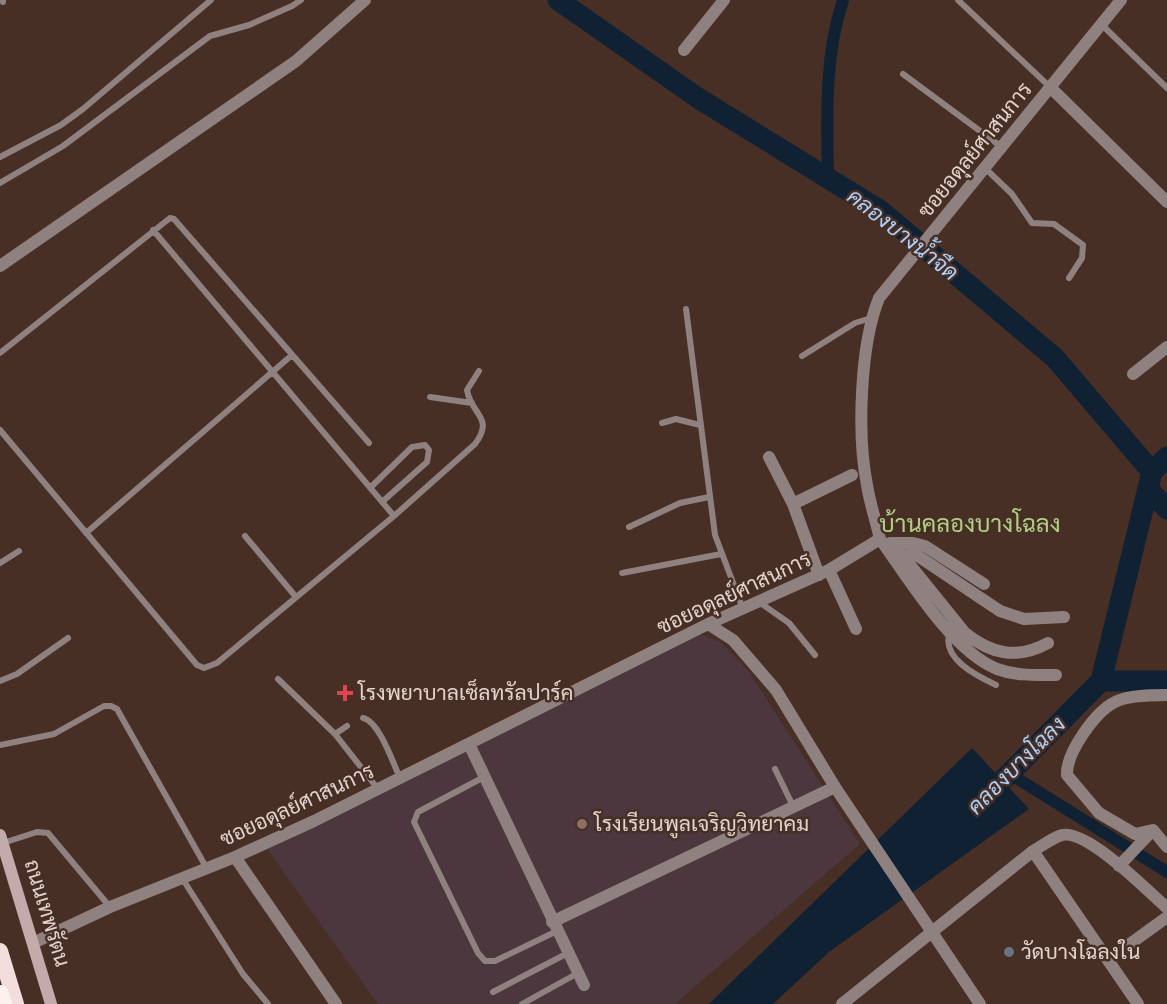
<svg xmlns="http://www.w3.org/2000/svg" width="1167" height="1004" font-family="Jost,Sarabun,sans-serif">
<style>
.education{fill:#4b373d}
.water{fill:#102134}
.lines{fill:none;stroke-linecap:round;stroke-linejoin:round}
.canal{stroke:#102134;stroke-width:12}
.river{stroke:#102134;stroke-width:21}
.service{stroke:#908181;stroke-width:6}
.minor{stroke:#908181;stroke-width:12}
.secondary{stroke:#c3abab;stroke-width:12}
.trunk{stroke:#f4dedd;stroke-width:16}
.motorway{stroke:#fef0ef;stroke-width:18}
.health-dot{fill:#e0444e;stroke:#472f25;stroke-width:2}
.education-dot{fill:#8d6e63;stroke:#472f25;stroke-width:2}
.worship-dot{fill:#6b7280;stroke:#472f25;stroke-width:2}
.labels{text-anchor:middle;stroke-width:5;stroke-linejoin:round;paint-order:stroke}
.street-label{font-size:21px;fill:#e4d4ce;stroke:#472f25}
.poi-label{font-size:21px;fill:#e4d4ce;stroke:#472f25;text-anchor:start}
.water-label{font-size:22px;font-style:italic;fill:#acd1fc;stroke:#472f25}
.quarter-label{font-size:24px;fill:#b2ce86;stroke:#472f25}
</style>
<rect width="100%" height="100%" fill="#472f25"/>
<path class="education" d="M696 633 721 642 749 672 860 844 675 1004H378L265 846Z"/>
<path class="water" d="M972 748 1029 809 829 952 773 1004H709Z"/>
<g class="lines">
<path class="canal" d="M828 179C827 119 824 57 843 0
M1010 774 1167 872"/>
<path class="river" d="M558 0 698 98 881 211 1055 358 1152 472
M1148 489 1167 509
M1101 681H1167
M982 801 1101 681 1152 472 1167 457"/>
<path class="service" d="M3 0V2
M958 0 1051 88
M1101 24 1167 88
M903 74 1003 148
M0 157 61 125 83 109 211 0
M986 169 1012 194 1032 223 1054 224 1083 245 1082 258 1069 278
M0 183 63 146 210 36 249 25 292 6 301 0
M153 230 394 516
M686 309 715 535 743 609
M0 353 170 218 174 219 369 443
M802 356 855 323 871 318
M430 397 472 403
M662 423 676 419 700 425
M0 430 197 665 204 668 217 663 394 516 475 444C495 417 471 415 467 390L479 371
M370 488 412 447 425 445 429 450 427 462 382 502
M629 527 680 503 709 497
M86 533 292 355
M245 536 296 597
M0 563 19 551
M622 573 721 554
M759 602 789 623 815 655
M950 632C940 658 977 676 996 685
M278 679 335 734 378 789
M0 681 17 674 68 638
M363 718C379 721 393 763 400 778
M335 734 347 726
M0 745 54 734 104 706H111L117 709 206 867
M775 769 793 806
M484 777 418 812 414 822 478 953 485 961H495L557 931
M3 843 37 832 48 833 110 907
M182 878 243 974 268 1004
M493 992 568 953
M522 1004 578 973"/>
<path class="minor" d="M684 50 724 0
M1051 88 1167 202
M0 266 296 61 365 0
M1133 374 1167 347
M769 457 793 504 819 575
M793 504 852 475
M880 539C909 579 951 650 997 669 1016 676 1036 675 1056 675
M890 543H913L925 546 984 584
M894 545 965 633C991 654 1017 660 1048 643
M902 556 915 554 1000 611 1024 619 1064 617
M829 570 856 629
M708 624 733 640 776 690 835 787 980 1004
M469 744 584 985
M1153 830 1167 847
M1033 851 1138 1004
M235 857 336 1004
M1119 866 1153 830 1135 834 1099 813 1067 775C1066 753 1095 712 1115 702 1128 695 1153 695 1167 695
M552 922 835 787
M33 943 110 907 235 857 314 821 708 624 829 570 880 539C876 521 870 504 867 485 857 435 860 345 879 298L1121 0
M1109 959 1167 917
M842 1004 1033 851C1042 846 1052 838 1062 835 1087 829 1148 891 1167 908"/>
<path class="secondary" d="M0 835 51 1004"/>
<path class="trunk" d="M0 951 16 1004"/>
<path class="motorway" d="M0 994 3 1004"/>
</g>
<path class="health-dot" d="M342 684h6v6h6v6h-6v6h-6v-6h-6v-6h6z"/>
<circle class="education-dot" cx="582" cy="824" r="6"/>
<circle class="worship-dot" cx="1009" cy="952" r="6"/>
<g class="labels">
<g class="street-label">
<text transform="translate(975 150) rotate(-51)" y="7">ซอยอดุลย์ศาสนการ</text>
<text transform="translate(734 593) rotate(-25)" y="7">ซอยอดุลย์ศาสนการ</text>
<text transform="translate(297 805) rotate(-25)" y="7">ซอยอดุลย์ศาสนการ</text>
<text transform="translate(47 913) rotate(73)" y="7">ถนนเทพรัตน</text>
</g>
<g class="poi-label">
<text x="358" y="700">โรงพยาบาลเซ็ลทรัลปาร์ค</text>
<text x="594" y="831">โรงเรียนพูลเจริญวิทยาคม</text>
<text x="1021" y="959">วัดบางโฉลงใน</text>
</g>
<g class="water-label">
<text transform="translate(903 234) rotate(38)" y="8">คลองบางน้ำจืด</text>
<text transform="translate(1016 765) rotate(-45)" y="8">คลองบางโฉลง</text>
</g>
<g class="quarter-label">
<text x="970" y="532">บ้านคลองบางโฉลง</text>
</g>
</g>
</svg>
